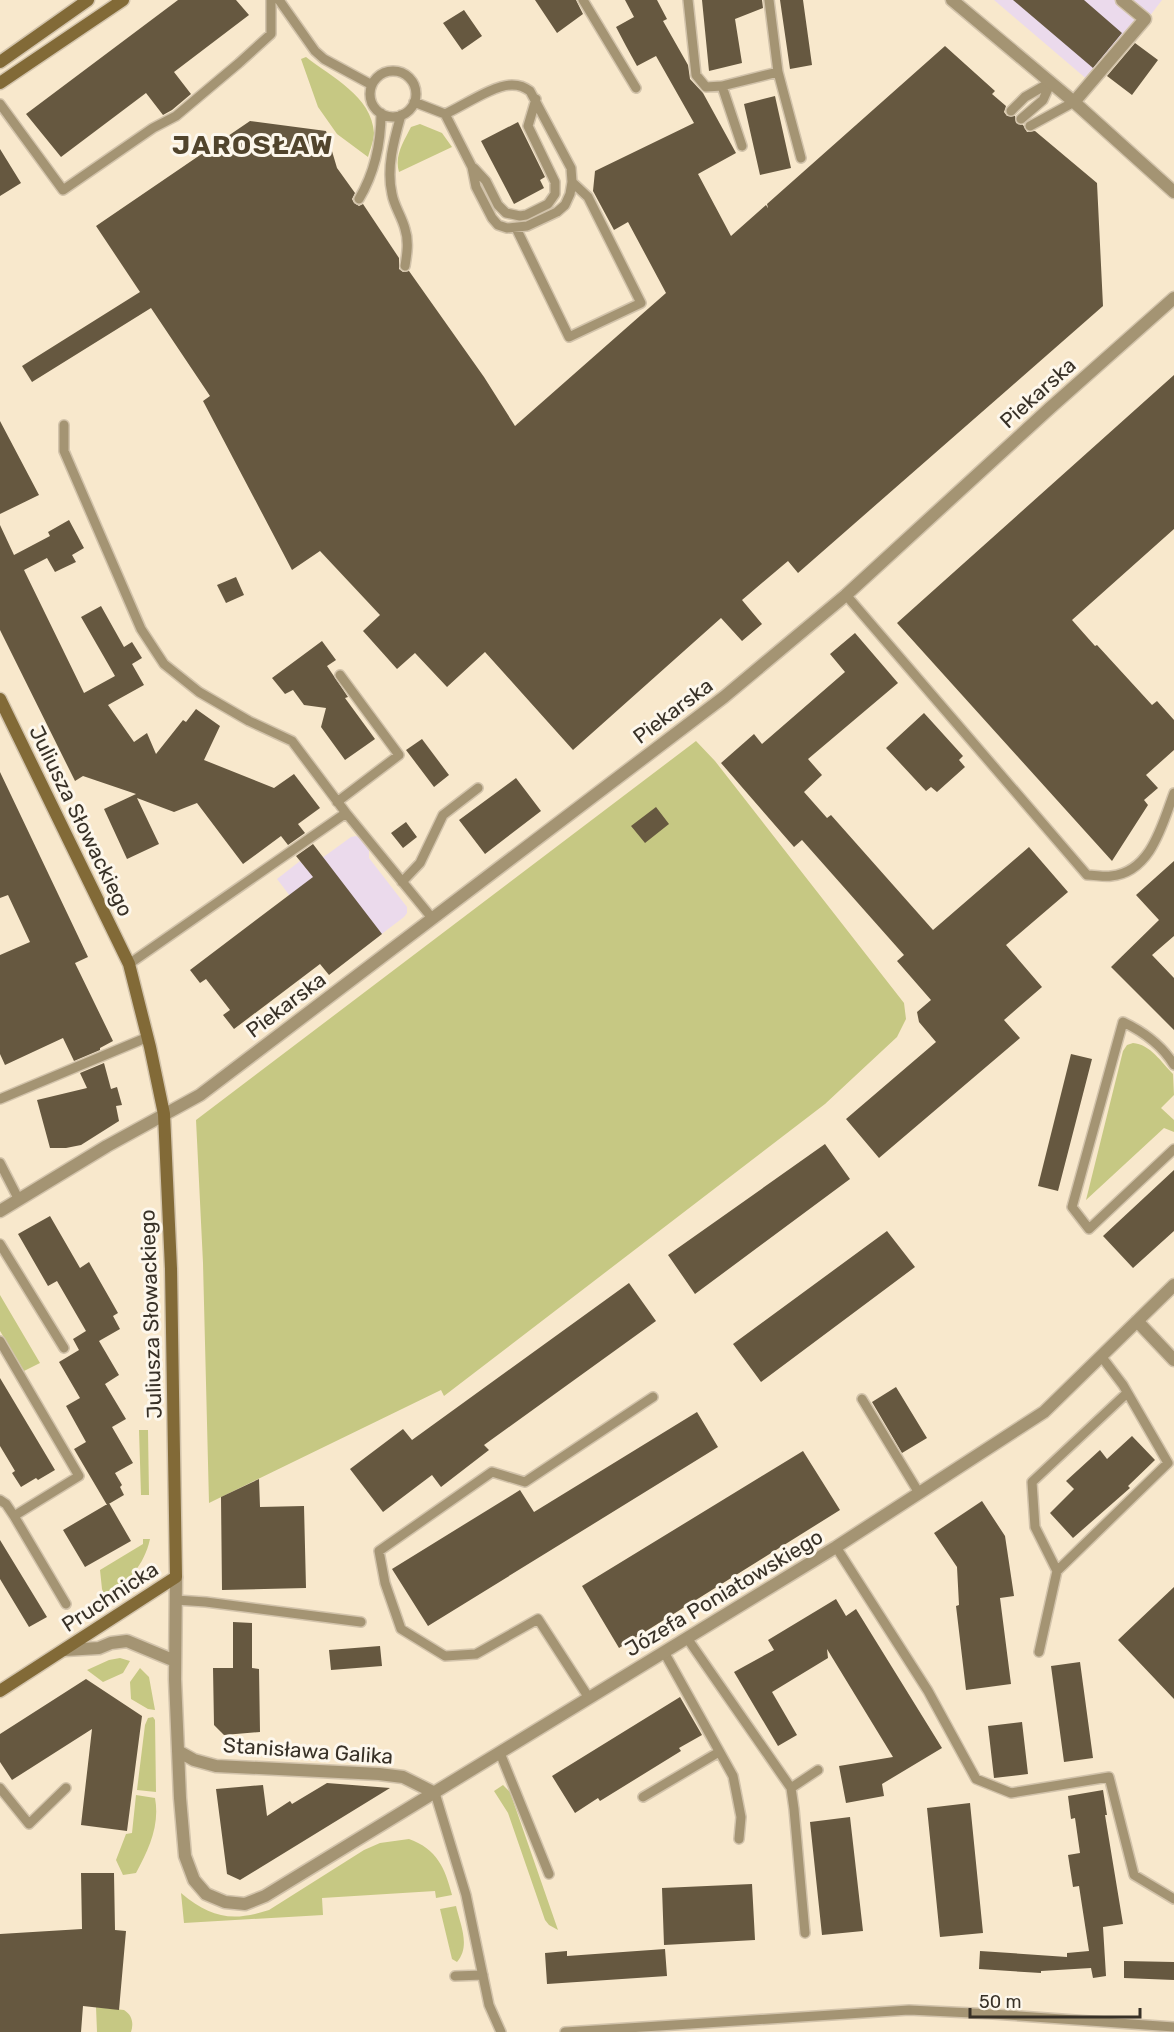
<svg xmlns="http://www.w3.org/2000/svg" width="1174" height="2032" font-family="Rubik,sans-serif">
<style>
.commercial{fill:#ebdaec}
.green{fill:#c6c883}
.building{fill:#665840}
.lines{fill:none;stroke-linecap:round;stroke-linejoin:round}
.service-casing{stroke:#d2c3ab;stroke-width:12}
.minor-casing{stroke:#d2c3ab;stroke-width:15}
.secondary-casing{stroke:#d2c3ab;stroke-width:15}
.service{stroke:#a49473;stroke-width:9}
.minor{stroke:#a49473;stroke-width:12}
.secondary{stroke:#826a37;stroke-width:12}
.labels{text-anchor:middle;stroke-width:6;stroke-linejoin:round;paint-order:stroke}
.street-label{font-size:21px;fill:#383127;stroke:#fdf7ec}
.district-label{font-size:27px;font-weight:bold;letter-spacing:1.5px;fill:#51442c;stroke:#fdf7ec}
</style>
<rect width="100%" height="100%" fill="#f8e8cc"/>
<path class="commercial" d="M994 0H1162L1096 87Z
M356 836 361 838 369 850V858L407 907V913L404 917 342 964 277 879 300 861 307 869 351 837Z"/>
<path class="green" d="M306 57C331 77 372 96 374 133 374 140 370 150 368 157L337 134 318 107 301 59Z
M420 124 442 133 452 147 399 172C394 156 404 141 411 127Z
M696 741 715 761 904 1003 906 1019 897 1037 825 1104 444 1396 441 1390 209 1503 203 1263 196 1120Z
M1133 1043C1150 1044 1162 1063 1173 1074L1174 1095 1161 1108 1174 1120V1132L1164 1128 1086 1200 1123 1051 1127 1045Z
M0 1295 40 1363 24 1371 0 1331Z
M139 1430H148L149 1495H141Z
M143 1539H150C144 1566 128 1582 105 1597L102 1589 100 1570 143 1544Z
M120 1658 130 1661 123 1673 103 1682 87 1670 109 1660Z
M140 1668 149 1677 155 1710 148 1709 131 1699 130 1682Z
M153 1717 155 1720 156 1792 137 1790 145 1725 148 1718Z
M503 1785 510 1792 558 1930 549 1925 545 1920 508 1813 494 1791Z
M136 1795 155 1798C160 1825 149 1849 136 1873L123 1875 116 1860 126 1834 132 1833Z
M409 1839C437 1849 445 1868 452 1895L436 1898 435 1891 322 1898 323 1915 184 1923 181 1893C211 1918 232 1922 269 1910L364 1850 380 1843Z
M456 1906C460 1924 471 1946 457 1962L452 1959 440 1909Z
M96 2007 124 2010C132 2015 134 2023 131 2032H97Z"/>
<path class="building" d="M178 0H236L249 15 174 72 191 94 172 110 163 115 146 93 61 157 26 114Z
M535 0H576L583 14 557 33Z
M625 0H657L667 19 663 21 688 65 690 79 703 93 736 153 698 174 731 236 766 205 768 208 767 204 945 46 995 91 992 94 1006 106 1004 112 1007 116H1015L1016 123 1023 125 1027 132 1035 131 1097 183 1103 306 798 573 788 561 742 600 762 624 742 641 721 618 573 750 485 652 447 687 415 653 397 669 363 631 380 615 320 551 292 570 203 401 210 396 151 308 32 382 22 366 140 292 96 226 250 121 326 131 337 168 355 193 352 199 354 203 359 206 363 204 399 258V269L403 272 409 271 484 377 515 426 666 293 628 222 614 230 593 191 595 171 694 123 656 56 637 66 626 46 616 27 634 17Z
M702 0H762L763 8 735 19 742 63 709 71Z
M780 0H803L812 65 790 69Z
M1013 0H1084L1122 33 1093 68Z
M464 10 482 36 462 50 443 23Z
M1135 43 1158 60 1132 95 1107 76Z
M775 96 791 168 760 175 744 104Z
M518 122 545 177 540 180 544 188 514 204 481 141Z
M0 149 21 183 0 196Z
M1174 375V529L1072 620 1095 646 1097 645 1152 705 1157 701 1174 720V750L1146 775 1158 788 1144 800 1148 805 1112 861 897 623Z
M0 421 39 495 0 514Z
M69 520 84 548 72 555 76 562 55 572 47 558 24 570 84 693 115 676 81 617 101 606 124 647 132 642 142 658 132 664 144 685 108 705 134 742 147 733 156 754 183 720 186 722 196 709 220 726 204 760 274 788 294 774 320 808 298 824 305 833 288 845 281 836 243 864 197 803 174 812 137 798 159 844 127 859 104 809 136 794 83 776 75 781 0 630V525L14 555 50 536 48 532Z
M236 577 244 595 226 603 217 585Z
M855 633 898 683 808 759 822 775 804 792 827 818 831 815 933 930 1029 847 1068 892 1006 945 1042 987 1004 1020 1020 1038 879 1158 846 1119 936 1042 919 1022 917 1012 931 1000 897 961 904 955 802 840 794 847 721 763 754 734 762 744 845 672 830 654Z
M322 641 336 660 327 666 348 697 345 698 375 739 345 760 321 727 326 708 304 705 293 690 285 694 272 678Z
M924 713 963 756 959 760 965 767 937 792 931 787 926 791 886 748Z
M422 739 449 775 434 787 406 750Z
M0 772 88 957 75 963 113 1041 100 1048V1050L74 1061 63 1038 5 1065 0 1054V955L30 942 8 895 0 898Z
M516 778 541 811 485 854 459 820Z
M656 807 669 824 645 843 631 826Z
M406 822 417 837 403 848 391 833Z
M313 844 382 934 329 975 320 964 234 1029 223 1015 230 1010 206 979 200 983 190 970 313 877 296 856Z
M1174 861V936L1152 955 1174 978V1030L1111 967 1159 920 1136 895Z
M1071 1054 1092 1059 1058 1191 1038 1186Z
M104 1063 111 1089 117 1087 122 1105 116 1106 119 1121 81 1145 66 1148H50L37 1100 87 1088 80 1073Z
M825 1144 850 1179 695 1294 668 1255Z
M1174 1170V1231L1133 1268 1103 1236Z
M50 1216 80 1268 89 1262 118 1313 113 1316 120 1329 99 1341 119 1375 105 1384 126 1419 112 1427 133 1463 115 1473 122 1485 120 1487 124 1495 107 1505 74 1449 86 1442 66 1406 80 1398 59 1362 79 1350 73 1339 86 1331 57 1281 48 1286 18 1234Z
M887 1231 915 1267 761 1382 733 1344Z
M629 1283 656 1321 484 1445 489 1450 441 1487 432 1475 383 1512 350 1469 403 1429 412 1440Z
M0 1378 55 1470 38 1480 36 1478 21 1487 12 1473 15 1471 0 1446Z
M896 1387 927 1438 902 1453 872 1402Z
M697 1412 718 1447 428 1626 392 1569 520 1490 534 1512Z
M1132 1436 1155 1460 1128 1486 1130 1488 1073 1538 1050 1513 1074 1489 1066 1481 1100 1450 1107 1459Z
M803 1451 840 1510 619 1648 582 1586Z
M259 1479 260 1507 304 1506 306 1588 222 1590 221 1497Z
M982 1501 1005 1536 1014 1596 1000 1598 1011 1684 966 1690 956 1606 959 1605 957 1567 934 1533Z
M109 1503 131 1541 85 1567 63 1530Z
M0 1540 47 1617 29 1627 0 1579Z
M1174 1587V1699L1118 1640Z
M836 1599 846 1616 856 1609 942 1748 882 1784 884 1796 846 1803 839 1766 893 1757 827 1649 828 1658 772 1692 797 1735 778 1746 734 1672 774 1650 768 1640Z
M233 1622 252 1623V1668L259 1669 260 1732 224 1735 214 1725 213 1668H233Z
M380 1646 382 1666 331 1670 329 1650Z
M1080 1662 1093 1758 1064 1762 1051 1666Z
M86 1679 142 1716 127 1831 81 1825 92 1729 12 1780 0 1762V1734Z
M680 1697 702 1735 679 1748 681 1751 600 1801 598 1798 575 1813 552 1776Z
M1022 1722 1028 1774 994 1778 988 1726Z
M327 1783 390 1788 240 1880 227 1874 216 1789 263 1785 267 1816 290 1801 292 1804Z
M1103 1790 1107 1815H1105L1123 1924 1103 1927 1106 1976 1093 1978 1091 1968 1041 1971V1973L979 1969 980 1951 1067 1957V1953L1089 1951 1079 1886 1073 1887 1068 1855 1080 1853 1075 1818 1071 1819 1068 1796Z
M970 1803 983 1933 940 1937 927 1808Z
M850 1817 863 1931 822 1935 810 1822Z
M81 1873H114L115 1930 126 1931 119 2010 83 2006 81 2032H0V1934L82 1929Z
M752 1884 755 1940 664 1945 662 1888Z
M665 1949 667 1976 547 1984 545 1953 567 1951V1956Z
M1124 1961 1174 1962V1980L1124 1978Z"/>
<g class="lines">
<g class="service-casing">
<path id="service" d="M279 0 315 51 324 59 372 85
M583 0 636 88
M688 0 696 75 706 87 722 86
M370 94a23 23 0 1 1 46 0a23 23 0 1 1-46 0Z
M778 72 801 158
M414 102 445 114 472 167 476 187 492 218 498 225 507 228 527 226 557 212 565 205 570 194 572 182 571 168 530 91C524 87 520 85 512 85 493 85 463 106 445 114
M0 104 63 190 153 128 176 116 239 63 271 34V0
M1011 111 1025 97 1051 82
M401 115C394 140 386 168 392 194 394 206 402 217 405 229 409 241 407 254 405 266
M1021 119 1043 100 1051 82
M1030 126 1074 102
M742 146 722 86 778 72 769 0
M474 168 486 181 498 205 506 213 520 216 526 215 548 204 555 194V182L528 126 536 99
M359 199C375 172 381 144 381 113
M516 228 569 337 641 303 588 197 572 182
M64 425V451L141 629 164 664 199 692 249 721 292 741 346 813 432 918
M846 595 1087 875C1095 875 1104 877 1111 876 1151 872 1162 825 1174 793
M337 802 399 755 340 675
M402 882 420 863 443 815 478 788
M129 964 346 813
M1174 1065C1162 1045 1144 1032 1123 1022L1072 1207 1089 1229 1174 1149
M0 1099 148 1037
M0 1163 19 1200
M0 1244 64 1348
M0 1341 79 1476 14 1516
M862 1399 919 1493
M0 1500 6 1504 14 1516 66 1604
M836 1547 928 1691 976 1779 1011 1793 1109 1777 1134 1875 1174 1899
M1057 1571 1035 1527 1032 1482 1127 1393
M176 1600 206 1602 361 1622
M687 1638 791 1788 818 1770
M664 1652 733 1776 741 1817 739 1839
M1039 1652 1057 1571 1168 1463 1123 1385 1101 1356
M589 1698 538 1619 476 1654 445 1656 401 1629 385 1583 379 1551 492 1472 525 1482 653 1397
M500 1753 549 1874
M0 1788 29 1824 66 1788
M791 1788 794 1809 805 1933
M435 1793 466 1895 489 2005 501 2032
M643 1797 719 1752
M455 1976 483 1975
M565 2032 909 2010 993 2014 1174 2027"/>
</g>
<g class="minor-casing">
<path id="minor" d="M952 0 1074 102 1174 192
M1074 102 1145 19 1122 0
M0 1211 107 1146 200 1095 724 697 846 595 1050 408 1174 298
M1137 1321 1174 1360
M176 1577 175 1679 180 1798 185 1856 194 1880 206 1894 225 1902 245 1904 265 1896 836 1547 1044 1412 1174 1285
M65 1650 99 1648 111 1643 127 1641 175 1661
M178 1751 194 1760 216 1766 379 1774 403 1777 435 1793"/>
</g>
<g class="secondary-casing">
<path id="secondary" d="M0 62 88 0
M0 83 123 0
M0 699 129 964 150 1047 164 1114 171 1269 176 1577 0 1691"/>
</g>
<use href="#service" class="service"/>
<use href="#minor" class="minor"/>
<use href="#secondary" class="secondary"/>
</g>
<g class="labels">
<g class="street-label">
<text transform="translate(1038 393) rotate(-42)" y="7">Piekarska</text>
<text transform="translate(673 711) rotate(-37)" y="7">Piekarska</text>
<text transform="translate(81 821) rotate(64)" y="7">Juliusza Słowackiego</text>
<text transform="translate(286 1005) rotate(-37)" y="7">Piekarska</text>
<text transform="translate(151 1314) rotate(-92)" y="7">Juliusza Słowackiego</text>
<text transform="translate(724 1593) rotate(-31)" y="7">Józefa Poniatowskiego</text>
<text transform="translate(110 1597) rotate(-33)" y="7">Pruchnicka</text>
<text transform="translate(308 1751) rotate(4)" y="7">Stanisława Galika</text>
</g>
<g class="district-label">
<text x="253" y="154">JAROSŁAW</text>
</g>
</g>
<path d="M970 2008v9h170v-9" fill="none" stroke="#383127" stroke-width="3"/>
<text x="979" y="2008" font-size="18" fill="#383127" stroke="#fdf7ec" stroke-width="4.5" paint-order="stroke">50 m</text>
</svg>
